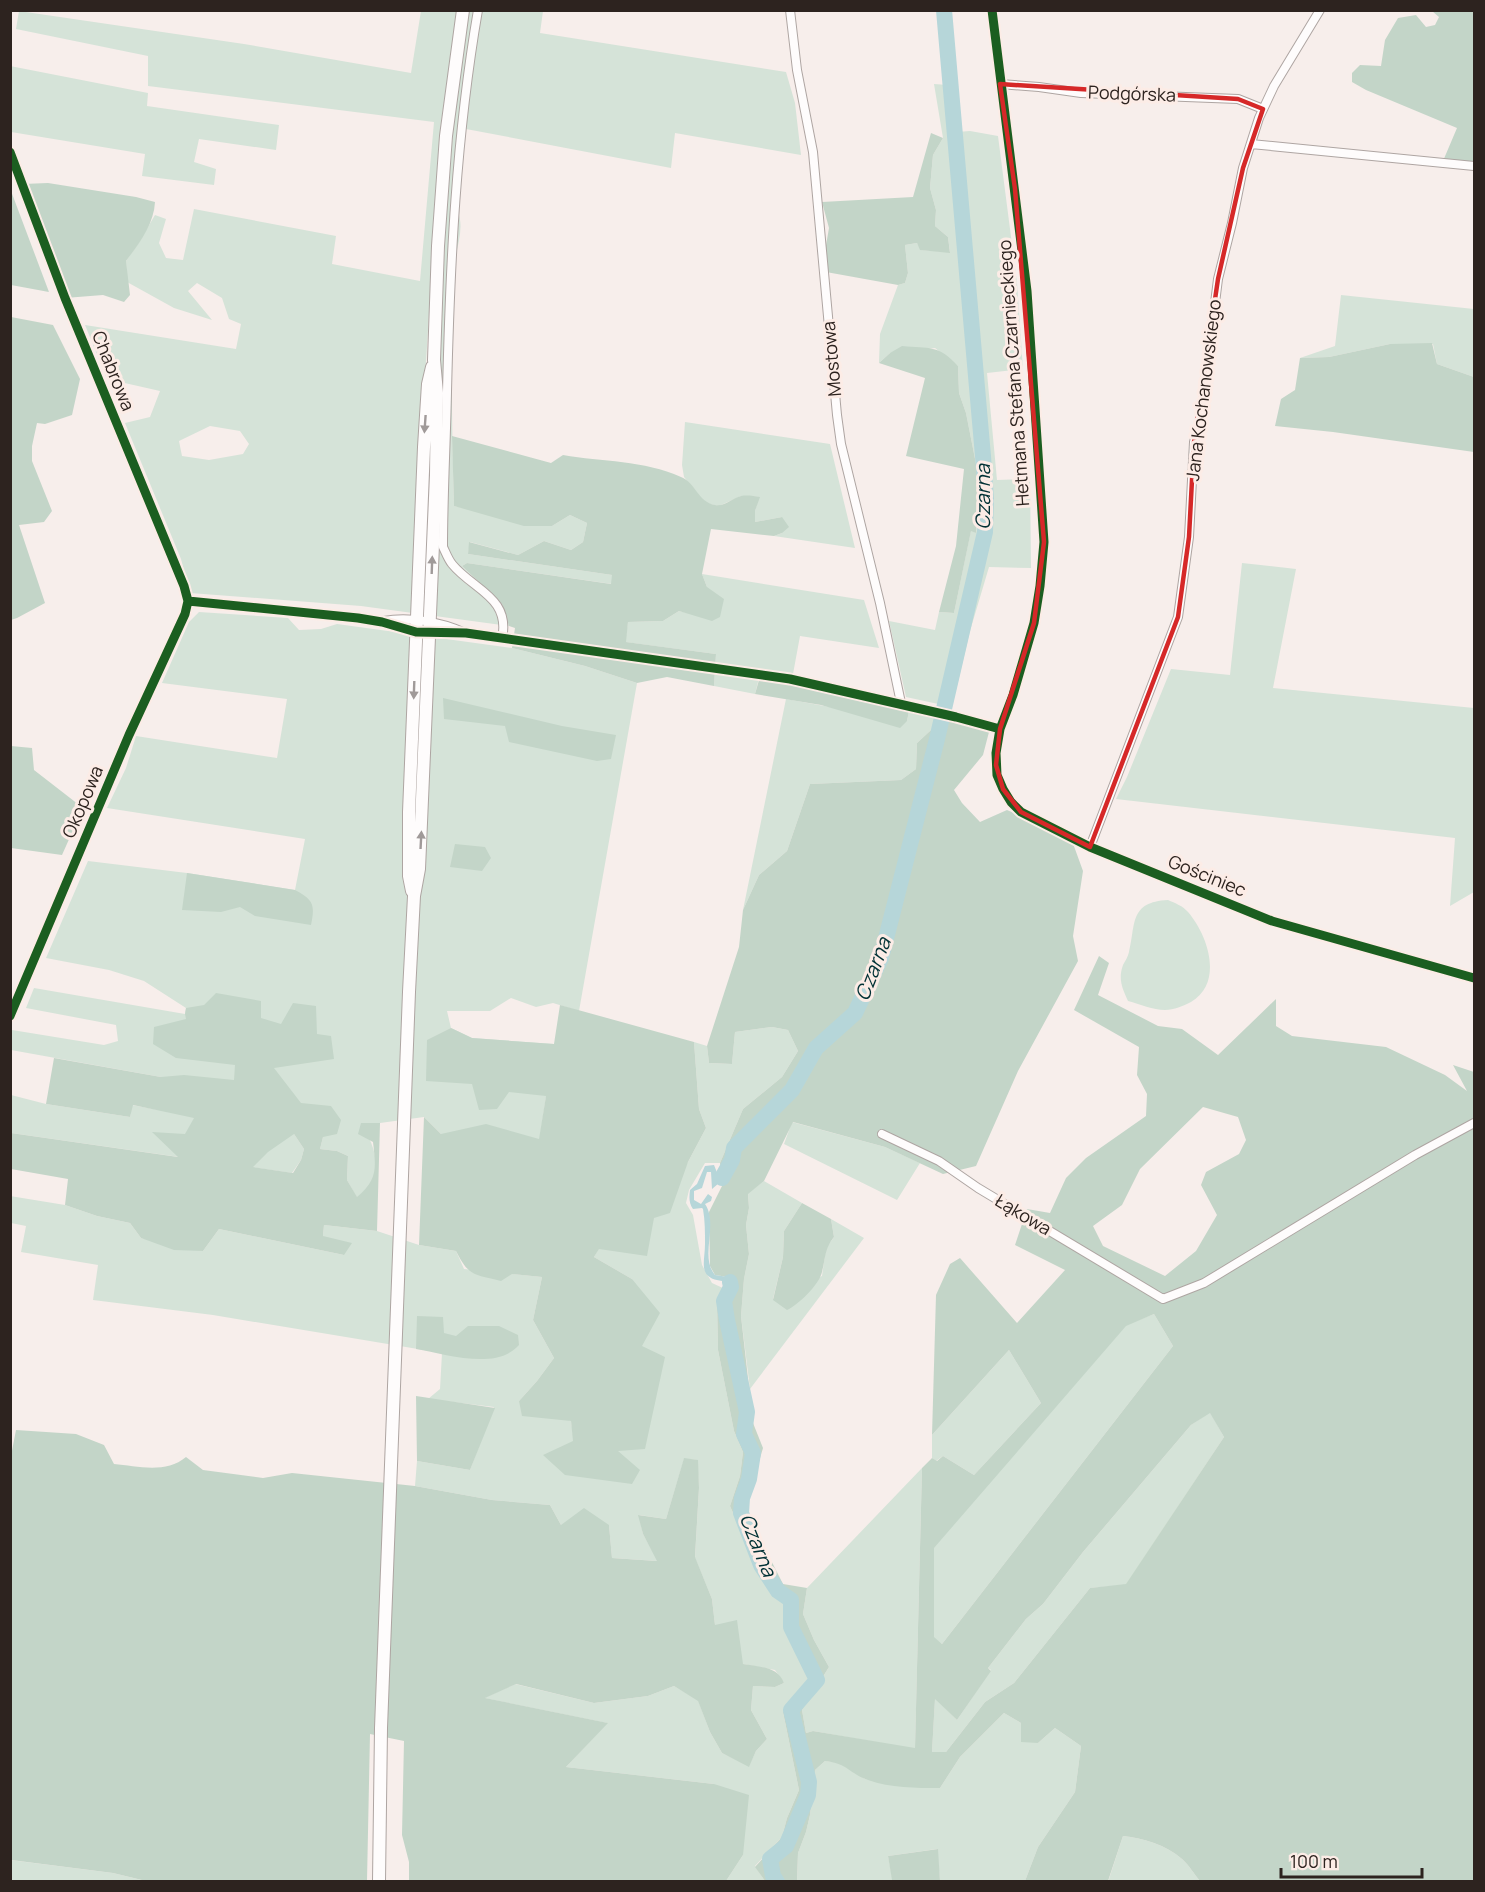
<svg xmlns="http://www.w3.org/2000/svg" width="1485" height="1892" font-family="Manrope,sans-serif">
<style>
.green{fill:#d5e3d8;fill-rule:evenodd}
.forest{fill:#c3d5c8;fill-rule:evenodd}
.water{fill:#b6d6d9}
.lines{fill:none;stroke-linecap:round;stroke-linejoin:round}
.river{stroke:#b6d6d9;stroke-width:16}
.street-casing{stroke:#aea5a2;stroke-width:10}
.secondary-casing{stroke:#aea5a2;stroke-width:14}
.street{stroke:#fefcfc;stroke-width:8}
.secondary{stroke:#fefcfc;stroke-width:12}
.cycleway-casing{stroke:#fcece6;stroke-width:13}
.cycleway{stroke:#1b5e20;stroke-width:9}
.oneway{fill:#a09a99}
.marked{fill:none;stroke:#d62828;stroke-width:4.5;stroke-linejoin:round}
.labels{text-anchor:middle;stroke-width:6;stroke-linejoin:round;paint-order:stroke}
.street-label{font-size:18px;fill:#2d231f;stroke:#fcece6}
.water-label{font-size:20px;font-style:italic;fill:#003135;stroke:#fcece6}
</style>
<rect width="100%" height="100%" fill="#f7eeeb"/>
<path class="green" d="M19 11 244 44 411 73 421 11H458L441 122 420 458 439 462 440 344 446 218 454 120 468 11H543L540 33 786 72 795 103 801 155 675 133 671 168 466 129 457 210C466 228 455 250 454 268 450 347 452 427 454 506L552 526 570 515 587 523 583 542 571 550 544 541 518 555 470 542 468 554 612 575V584L467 563 462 566 502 604 509 626 361 606 190 593 181 559 125 423 150 417 160 391 107 379 85 325 236 349 241 324 229 319 222 298 197 283 188 291 212 320 174 308 127 282 126 261 138 244 155 215 166 219 159 243 166 258 183 260 194 209 336 236 332 264 420 281 434 122 148 86V56L16 29ZM210 426 240 431 249 444 243 454 209 460 182 456 179 441Z
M10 66 148 93 147 106 279 125 276 150 199 139 194 162 216 169 214 185 142 176 145 154 11 132Z
M934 84 948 85 972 374 978 373 957 132 970 131 998 136 1017 283 1023 369 987 373 997 480 1030 479 1031 568 989 567 970 631 952 707 906 697 889 621 935 630 939 612 954 613 971 530 976 533 978 474 966 413 959 393 958 366 935 348 890 353 879 363 880 334 898 285 905 283 908 273 905 245 917 243 921 250 950 252 948 237 935 226 936 210 930 188 933 155 943 138Z
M1341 295 1474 309V377L1437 364 1433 344H1390L1329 357 1300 358 1335 346Z
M685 422 830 444 855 548 774 536 782 533V517L755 522V511L759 497 741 496 719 506 705 503 684 477 682 465Z
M1242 563 1296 569 1273 688 1474 708V892L1450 906 1455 838 1116 799 1127 777 1171 669 1230 675Z
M702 574 864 600 879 648 800 636 793 674 761 670 755 694 714 686 716 654 625 642 628 622 663 621 679 611 693 614 707 587Z
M199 612 288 618 299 630 321 629 337 624 512 648 585 666 637 683 579 1011 553 1003 536 1007 511 998 490 1011H447L451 1028 472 1038 554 1044 532 1189 441 1134 424 1117 380 1123H361C371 1139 383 1165 371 1183 367 1189 362 1193 357 1198L347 1180 348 1156 337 1151 320 1149 323 1137 294 1134 304 1149 301 1160 292 1173 11 1133V1095L46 1104 130 1117 132 1105 159 1110 161 1077 11 1050 12 1030 104 1045 118 1041 116 1025 26 1008 34 988 185 1014 186 1008 144 981 109 970 46 958 88 861 187 873 295 890 305 839 107 808 126 768 136 736 277 758 287 699 162 683 189 622Z
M786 699 907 721 909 711 943 719 917 743 916 769 901 780 810 784 787 851 759 875 743 910Z
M1168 900C1175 903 1183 906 1188 912 1208 935 1224 983 1191 1002 1183 1006 1174 1010 1165 1010 1153 1010 1140 1004 1128 1001 1122 988 1118 979 1123 965 1125 961 1128 957 1129 952 1136 924 1129 902 1168 900Z
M772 1027 788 1030 798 1051 782 1077 743 1109 720 1163H705L689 1190 686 1203 693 1215 702 1265 712 1283 725 1289 717 1300 718 1350 734 1431 743 1452 740 1476 730 1506 759 1572 772 1592 786 1604C784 1631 798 1653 810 1677L783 1712 799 1790 787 1818 782 1837 755 1866 765 1881H726L743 1855 714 1784 566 1767 607 1723 484 1698 515 1684 594 1703 648 1696 674 1686 698 1700 710 1732 722 1753 749 1766 756 1751 767 1739 751 1710 753 1686 775 1687 784 1683 775 1670 743 1664 715 1625 712 1599 695 1558 699 1488 697 1460 684 1459 666 1519 639 1515 643 1534 658 1561 612 1558 609 1525H561L550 1505 492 1500 415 1486 417 1461 470 1470 494 1407 428 1399 440 1389 442 1353 213 1315 93 1300 98 1265 21 1252 26 1226 11 1223 10 1196 65 1205 97 1216 130 1223 141 1238 203 1251 219 1229 344 1255 323 1236 324 1225 377 1231 419 1245 456 1251 464 1269 542 1277 533 1320 554 1358 537 1381 519 1401 571 1421 574 1441 618 1451 642 1346 632 1279 594 1257 599 1248 654 1218 688 1162 706 1128 699 1109 694 1042 707 1046 709 1063 732 1064 735 1032Z
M792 1122 885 1147 920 1163 897 1200 784 1144Z
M764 1181 802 1203 784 1231 783 1257 773 1299 822 1276 826 1248 834 1237 831 1219 864 1238 750 1389 741 1316 744 1279 749 1254 746 1225 749 1208 748 1193Z
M1154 1314 1173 1346 942 1644 934 1638 933 1548 1126 1325Z
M1009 1350 1041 1403 974 1475 943 1456 936 1461 932 1458V1435Z
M1210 1412 1224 1437 1126 1585 1090 1588 1014 1683 985 1702 946 1752H932L935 1698 957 1720 991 1670 988 1668 1026 1619 1043 1604 1083 1552 1191 1425Z
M922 1468 915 1749 813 1731 806 1733 802 1710 829 1667 814 1640 803 1614 807 1588Z
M1004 1713 1021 1723 1038 1743 1055 1728 1081 1746 1075 1792 1038 1847 1025 1881H940L937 1849 888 1856 893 1881 797 1882 798 1853 806 1832 810 1815 815 1770 825 1761 838 1762 865 1779 940 1788 960 1757Z
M1123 1836C1143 1838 1166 1845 1182 1859 1189 1865 1194 1874 1200 1881L1108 1882Z
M10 1860 113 1873 146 1881H11Z"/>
<path class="forest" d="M1432 11H1474V162L1443 161 1457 128 1366 90 1352 82V73L1360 65 1381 66 1385 40 1398 18 1416 15 1426 27 1435 25 1439 17Z
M931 133 943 138 933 155 930 188 936 210 935 226 948 237 950 253 920 250 917 243 905 245 908 273 905 283 898 285 826 272 825 251 829 228 822 202 913 197Z
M48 183 136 197 155 202C154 224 139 244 126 261L130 295 124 302 103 295 65 298 23 184Z
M11 191 49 292 11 285Z
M11 317 53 325 80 379 72 415 45 424 37 423 32 446V461L52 511 44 522 19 525 45 603 17 618 11 620Z
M1432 343 1437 364 1474 377V452L1333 432 1275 426 1281 399 1295 390 1300 358 1329 357 1390 344Z
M902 346C930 349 938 344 958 366L959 393 966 413 978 474 976 533 971 531 954 613 939 612 956 546 964 469 906 456 925 378 879 363 890 353Z
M452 436 551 463 563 455C602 462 644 460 681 477 696 483 698 502 715 505 725 507 732 498 741 496 747 495 754 496 760 497L755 511V522L782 517 789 527 782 533 774 536 711 529 702 574 707 587 724 599 720 617 712 621 679 611 663 621 628 622 626 642 716 654 714 686 667 677 637 683 585 666 512 648 515 628 509 626 502 604 462 566 467 563 611 584 612 575 468 554 469 542 518 555 544 541 571 550 583 542 587 523 570 515 552 526H524L454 506Z
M759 680 825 689 909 711 907 721 900 728 821 705 755 694Z
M443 698 562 726 616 735 611 759 597 761 509 742 505 726 444 719Z
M943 719 989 732 983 755 954 790 962 803 980 822 1007 810 1071 838 1083 871 1073 936 1078 961 1018 1071 976 1166 943 1174 885 1147 793 1122 764 1181 748 1194 749 1208 746 1225 749 1254 744 1279 741 1316 753 1423 763 1448 745 1509 783 1584 807 1588 803 1614 814 1640 829 1667 802 1710 806 1733 813 1731 915 1748 922 1468 932 1458 937 1461 943 1456 974 1475 1041 1403 1009 1350 932 1435 936 1295 950 1264 960 1258 1017 1323 1065 1270 1015 1245 1027 1209 1050 1213 1066 1178 1086 1158 1146 1116 1147 1094 1137 1075 1139 1047 1074 1010 1099 956 1109 963 1098 995 1158 1026 1182 1029 1218 1055 1276 999V1026L1292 1036 1386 1047 1445 1075 1467 1091 1453 1065 1474 1072V1881H1200C1194 1874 1189 1865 1182 1859 1166 1845 1143 1838 1123 1836L1108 1881H1025L1038 1847 1075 1792 1081 1746 1055 1728 1038 1743 1021 1742V1723L1004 1713 960 1757 940 1788C915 1788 891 1788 868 1780 850 1774 847 1763 825 1761L815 1770 810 1815 806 1832 798 1853 797 1881H765L755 1867 782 1837 787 1818 799 1790 783 1712 810 1677C798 1653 784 1631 786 1604L772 1592 759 1572 730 1506 740 1476 743 1452 734 1431 718 1350 717 1300 725 1301 732 1291 728 1277 715 1275 710 1266 709 1212 723 1184 720 1163 743 1109 782 1077 798 1051 788 1030 772 1027 735 1032 732 1064 709 1063 707 1046 739 947 743 910 759 875 787 851 810 784 901 780 916 769 917 743ZM1203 1107 1238 1117 1246 1140 1239 1154 1206 1172 1201 1185 1217 1215 1196 1251 1165 1276 1103 1246 1093 1226 1122 1205 1140 1169ZM1154 1314 1173 1346 942 1644 934 1637V1548L1126 1326ZM1210 1413 1224 1437 1126 1584 1090 1588 1014 1683 985 1702 946 1752H932L935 1699 957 1720 991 1671 988 1668 1026 1619 1043 1604 1083 1552 1191 1425Z
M11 746 32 748 34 770 83 808 62 855 11 848Z
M455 844 485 847 491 858 482 871 450 867Z
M187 873 295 890C314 900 315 905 311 925L255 916 240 907 221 912 182 910Z
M216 993 261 1001V1018L281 1024 293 1003 316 1006 317 1034 331 1036 334 1059 274 1068 301 1103 331 1106 341 1120 337 1134 323 1137 320 1149 337 1151 348 1156 347 1180 357 1197C378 1179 376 1168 373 1142L358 1134 361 1123H380L377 1231 324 1225 323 1236 352 1243 344 1255 219 1229 203 1251 174 1250 141 1238 130 1223 97 1216 65 1205 68 1179 11 1169V1133L178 1157 152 1132 185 1134 194 1118 133 1105 130 1117 46 1104 54 1058 161 1077 184 1075 234 1080 235 1065 176 1058 153 1044 154 1027 186 1019 185 1014 186 1008 204 1005ZM294 1134 304 1149 301 1160 293 1173 253 1167 268 1152Z
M560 1005 694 1042 699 1109 706 1128 688 1162 670 1213 654 1218 647 1256 599 1249 594 1257 632 1279 660 1313 642 1346 665 1357 645 1449 618 1451 640 1470 632 1484 565 1475 543 1455 573 1441 571 1421 522 1416 519 1401 537 1381 554 1358 533 1320 542 1277 512 1274 501 1281C474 1274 469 1277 456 1251L419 1245 424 1117 441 1134 486 1124 539 1139 546 1096 509 1092 497 1109 479 1110 472 1084 426 1081 427 1040 451 1028 472 1038 554 1044Z
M802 1203 831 1219 834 1237C824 1250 826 1257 822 1272 819 1285 798 1305 787 1310L773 1300 783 1257 784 1231Z
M417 1316 443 1317 444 1333 456 1336 468 1326H499L518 1335 519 1345C496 1371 446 1354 416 1349Z
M416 1396 495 1408 470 1470 417 1461Z
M16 1430 76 1434 104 1445 114 1464C137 1466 166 1474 186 1457L203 1470 263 1478 292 1473 415 1486 492 1500 550 1505 561 1525 584 1508 609 1525 612 1558 657 1561 643 1534 638 1515 666 1519 684 1458 698 1460 699 1488 695 1557 712 1599 715 1625 737 1620 743 1664C759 1667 778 1666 784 1683L775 1687 753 1686 751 1710 767 1739 756 1751 749 1767 722 1753 710 1732 698 1701 674 1686 648 1696 594 1703 516 1684 485 1698 608 1723 566 1767 714 1784 749 1795 743 1855 726 1881H409V1862L402 1835 404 1741 370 1734 367 1881H146L113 1873 11 1860 10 1461Z
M938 1849 940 1881 892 1880 888 1856Z"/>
<path class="water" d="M732 1160 725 1182 719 1183 712 1189 711 1172H707L702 1188 694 1191V1200L701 1204 708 1194 712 1197 711 1201 705 1204C719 1225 699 1256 715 1275L728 1277 733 1280 732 1291 724 1301 727 1286 722 1281C697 1278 705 1262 705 1244 705 1232 705 1221 703 1209L702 1208 693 1209C689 1203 689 1198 690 1190L697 1184 705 1166 714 1165 718 1175Z"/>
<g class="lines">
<path class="river" d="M722 1178 732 1160 734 1148 792 1090 816 1048 855 1013 881 958 937 739 985 532 986 499 983 456 944 10
M730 1282 731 1287 724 1301 727 1320 747 1412 744 1434 753 1453 749 1479 742 1498 741 1513 761 1565 778 1591 791 1600V1627L817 1680 791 1710 809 1782 808 1795 786 1846 770 1859 773 1876 777 1882"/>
<g class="street-casing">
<path id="street" d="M478 10C456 137 450 264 447 392 446 443 443 495 443 547 446 553 448 559 452 564 473 590 511 597 502 639
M790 10 797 70 813 152 837 415 841 444 880 603 901 703
M992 10 1027 291 1044 542 1040 586 1034 623 1013 695 1000 729 996 753 997 775 1003 789 1011 802 1021 812 1090 847 1272 921 1474 978
M1000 84 1039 87 1081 93 1238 99 1263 109
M1251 144 1474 166
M10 152 65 298 184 586 188 601 185 614 129 735 10 1016
M188 601 358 618 382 622 416 632 466 633 790 679 956 717 1000 729
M384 621C408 616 441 622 463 632
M1090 847 1178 617 1189 537 1194 442 1201 415 1218 279 1232 223 1243 168 1259 118 1274 86 1320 10
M882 1134 939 1161 978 1188 1163 1299 1204 1283 1415 1155 1474 1123"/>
</g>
<g class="secondary-casing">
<path id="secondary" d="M412 891 409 876V812L424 447 428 384 432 367
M379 1882 381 1728 409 992 414 896 419 869 436 475 437 393 434 360 438 246 446 136 463 10"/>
</g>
<use href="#street" class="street"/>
<use href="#secondary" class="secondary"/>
<g class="cycleway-casing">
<path id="cycleway" d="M992 10 1027 291 1044 542 1040 586 1034 623 1013 695 1000 729 996 753 997 775 1003 789 1011 802 1021 812 1090 847 1272 921 1474 978
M10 152 65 298 184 586 188 601 185 614 129 735 10 1016
M188 601 358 618 382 622 416 632 466 633 790 679 956 717 1000 729"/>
</g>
<use href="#cycleway" class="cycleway"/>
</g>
<defs><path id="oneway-solid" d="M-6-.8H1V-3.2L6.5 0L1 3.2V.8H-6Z" transform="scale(1.5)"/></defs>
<g class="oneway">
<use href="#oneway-solid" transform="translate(425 424) rotate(94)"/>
<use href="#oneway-solid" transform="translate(432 565) rotate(-88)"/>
<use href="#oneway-solid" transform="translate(414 690) rotate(92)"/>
<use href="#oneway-solid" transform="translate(421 840) rotate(-87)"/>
</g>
<path class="marked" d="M1000 84 1238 99 1263 109 1243 168 1218 279 1194 442 1189 537 1178 617 1090 847 1021 812 1003 789 996 765 1000 729 1034 623 1044 542 1015 189Z"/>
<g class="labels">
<g class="street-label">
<text transform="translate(1132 94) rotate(2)" y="6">Podgórska</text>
<text transform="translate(832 359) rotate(-95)" y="6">Mostowa</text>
<text transform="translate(113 371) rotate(68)" y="6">Chabrowa</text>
<text transform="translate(1014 373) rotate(-94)" y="6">Hetmana Stefana Czarnieckiego</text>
<text transform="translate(1204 390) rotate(-83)" y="6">Jana Kochanowskiego</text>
<text transform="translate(83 802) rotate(-67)" y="6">Okopowa</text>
<text transform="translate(1207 876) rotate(22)" y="6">Gościniec</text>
<text transform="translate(1023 1215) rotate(31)" y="6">Łąkowa</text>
</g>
<g class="water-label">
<text transform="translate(983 497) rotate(-90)" y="7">Czarna</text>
<text transform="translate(873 969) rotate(-69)" y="7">Czarna</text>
<text transform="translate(758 1545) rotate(68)" y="7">Czarna</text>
</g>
</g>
<rect width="1485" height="1892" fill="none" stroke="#2d231f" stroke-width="24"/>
<path d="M1281 1868v9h141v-9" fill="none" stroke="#2d231f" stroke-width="3"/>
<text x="1290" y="1868" font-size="18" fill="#2d231f" stroke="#fcece6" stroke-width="4.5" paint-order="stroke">100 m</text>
</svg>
